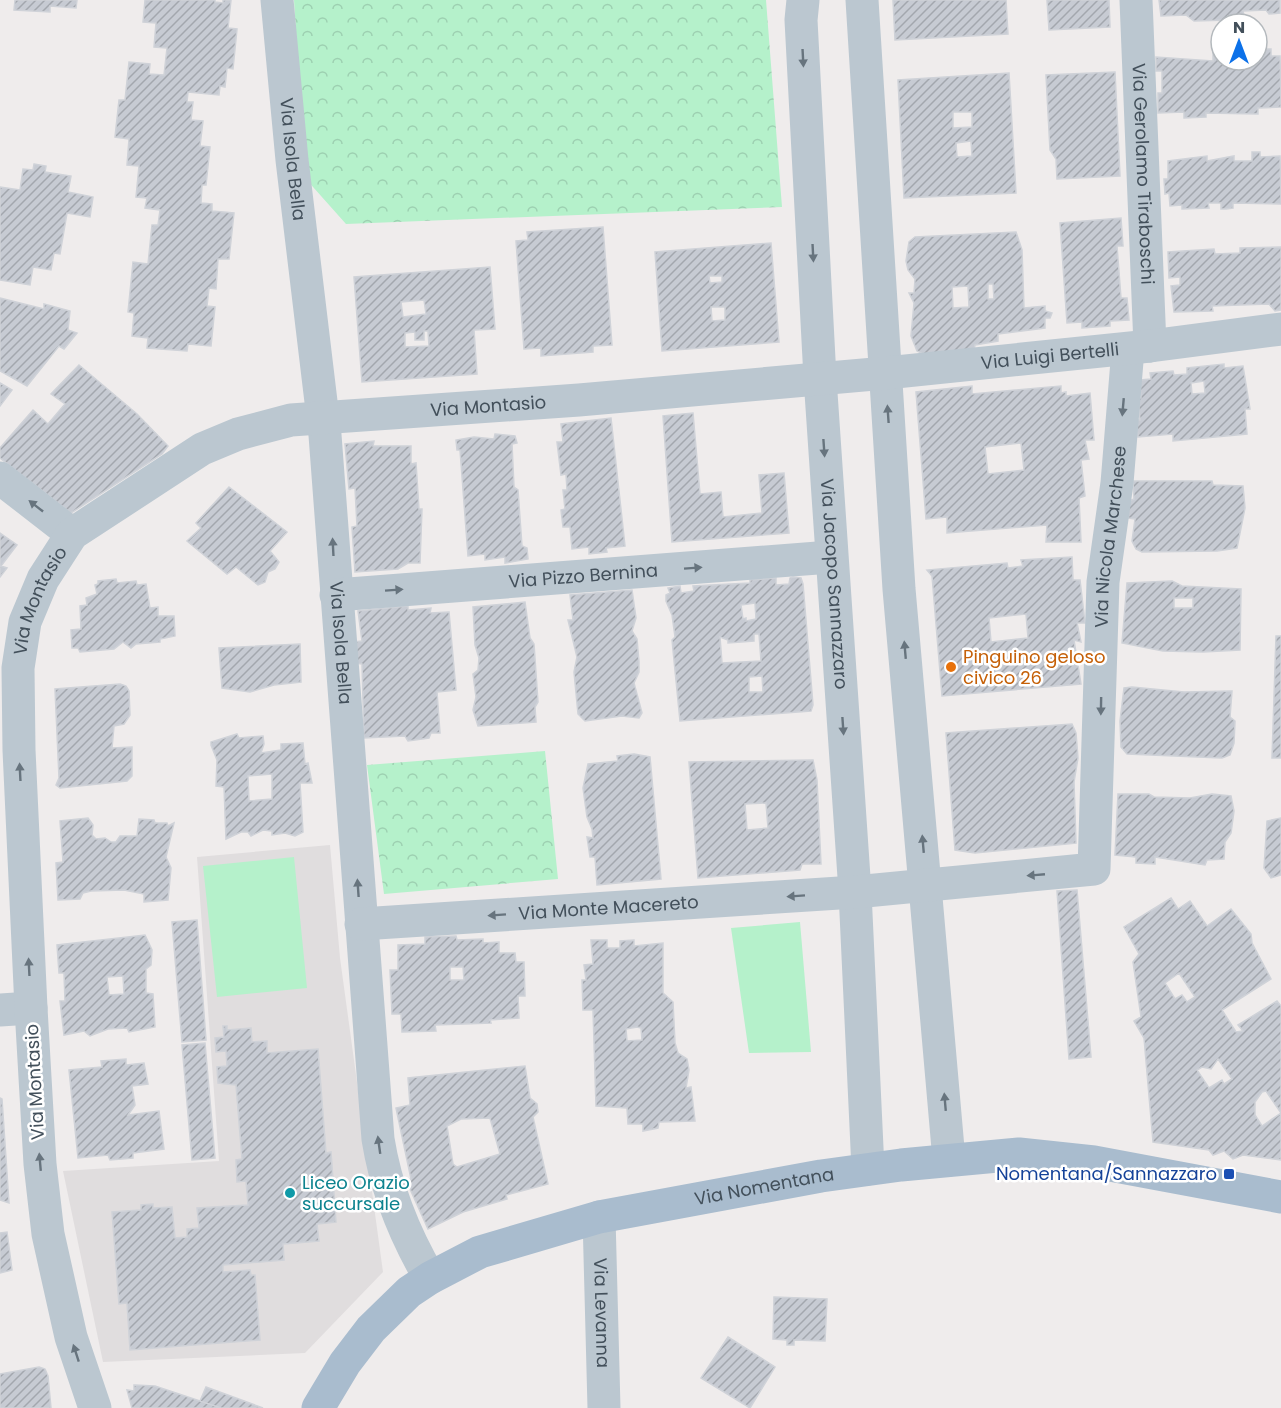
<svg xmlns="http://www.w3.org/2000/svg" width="1281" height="1408" font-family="Poppins,sans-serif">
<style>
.education{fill:#e0ddde}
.park{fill:url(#park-crowns)}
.garden{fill:#b5f1cb}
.building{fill:url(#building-hatch);stroke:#cfd2d8;stroke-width:1.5;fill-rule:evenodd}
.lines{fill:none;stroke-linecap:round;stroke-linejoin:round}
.minor{stroke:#bbc7d0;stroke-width:33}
.major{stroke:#a9bcce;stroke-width:33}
.oneway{fill:#67747e}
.food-dot{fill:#e8710a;stroke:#fff;stroke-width:2}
.transit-dot{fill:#1a4fb4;stroke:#fff;stroke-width:2}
.culture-dot{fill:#0f9aa8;stroke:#fff;stroke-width:2}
.labels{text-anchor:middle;stroke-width:5;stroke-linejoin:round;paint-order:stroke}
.street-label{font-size:18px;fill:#43505b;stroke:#fff}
.food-label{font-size:18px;fill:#c56008;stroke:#fff;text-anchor:start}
.transit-label{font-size:18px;fill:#164399;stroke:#fff;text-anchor:end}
.culture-label{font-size:18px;fill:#0d838f;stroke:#fff;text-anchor:start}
</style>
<defs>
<pattern id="park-crowns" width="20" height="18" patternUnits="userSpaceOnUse" patternTransform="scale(1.5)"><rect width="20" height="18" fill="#b5f1cb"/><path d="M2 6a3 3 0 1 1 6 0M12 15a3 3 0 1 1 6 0" fill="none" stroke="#9dd0b1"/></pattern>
<pattern id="building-hatch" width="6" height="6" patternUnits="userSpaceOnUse" patternTransform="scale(1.5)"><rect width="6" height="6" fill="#c7cbd3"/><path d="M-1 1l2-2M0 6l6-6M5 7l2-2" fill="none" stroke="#a3a7ae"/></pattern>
</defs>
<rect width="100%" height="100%" fill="#efecec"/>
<path class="education" d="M330 845 340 958 383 1272 305 1353 103 1362 63 1171 219 1161 197 857Z"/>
<path class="park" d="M294 0H766L782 207 346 224 305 178Z
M545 751 558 879 384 894 367 765Z"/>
<path class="garden" d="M294 857 307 988 217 997 203 866Z
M800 922 811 1052 749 1053 731 928Z"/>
<path class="building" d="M15 0H77L76 8 50 6V12L14 10Z
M145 0H215V2L223 3V0H231L228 28 237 29 233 69 227 68 225 87 220 86 219 95 188 92 187 102H193L191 120 203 121 200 146 210 147 206 185H202L201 203 212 204V211L234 213 229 259H218L216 289 209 288 207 306 215 307 211 346 188 344 187 351 147 348 148 338 132 336 134 313 128 312 133 262 148 264 152 225H158L160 210 145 208 147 198 136 197 139 166 127 165 129 139 115 137 119 100H125L129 62 150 64 149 74 164 75 167 48 154 47 156 23 143 22Z
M893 0H1006L1008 34 895 40Z
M1047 0H1109L1110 27 1049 30Z
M1159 0H1280V13L1269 14 1266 10 1243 11 1244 16H1228V20L1194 21 1186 15 1161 16Z
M1262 49H1271V56H1280L1281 107 1258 108V114L1206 113V117L1184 118V112L1158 113V93H1162V71H1156V57L1213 61V51H1221V60H1257V57H1263Z
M1115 72 1120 176 1057 179 1056 159 1050 150 1046 75Z
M1009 73 1016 193 904 198 898 80ZM953 112H972V127L953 128ZM971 141 972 156 957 157 956 143Z
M1252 152H1260V157L1280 156 1281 204 1233 203V208L1226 209H1221V203H1208L1209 208 1182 209V205L1170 206 1169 193 1165 194 1164 179H1168V161L1207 156V161L1234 156V161H1252Z
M34 164 46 166 45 172 71 176 68 192 93 197 90 217 67 213 60 254 54 253 51 270 33 267 30 285 0 280V187L20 190 23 169 33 170Z
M1121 218 1123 246H1117L1121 298H1127L1129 320 1110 321V326L1082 328V322L1067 323 1060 223Z
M603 227 612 345 593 346V352L541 356V348L524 349 516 241 528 240 527 232Z
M1016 232 1022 250 1024 308 1045 306V311L1052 313 1050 318H1045V328L998 334V341L975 345 974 350 927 356 917 351 911 336 914 303 909 293H914L915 279 908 270 906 261 909 242 915 237ZM988 284H993L994 299H988ZM968 286 969 307 953 308 952 287Z
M771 243 779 342 662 351 655 252ZM709 276H722V282L710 283ZM711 307H725V320L712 321Z
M1281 247V310L1275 311 1269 304 1212 306 1213 311 1174 312 1171 286 1180 285V277L1169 278 1168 252 1214 249 1215 254 1240 253V248Z
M490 267 495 329 474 330 477 374 362 382 354 277ZM424 300 426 314 403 317 401 302ZM424 331H428L429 346 405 347V333L415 332V340H424Z
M0 298 44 309V304L70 311 68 330 77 333 64 349 59 346 27 386 0 371Z
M1224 364V368L1243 366 1250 409H1245L1247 434 1173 441V434L1138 437 1136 420H1140L1138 398H1141L1140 380 1151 379 1150 373 1173 371 1174 375 1187 374V368ZM1204 381 1205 393 1192 394 1191 383Z
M79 365 137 414 168 446 162 454 71 513 0 458V448L33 410 48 424 65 404 51 394Z
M0 383 12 390 0 406Z
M972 386V394L1061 386V393L1066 392V396L1090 393 1094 440H1085L1089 459 1081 460 1085 496 1079 498 1081 542H1046L1047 525 947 533V517L926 519 916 392ZM1021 443 1024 470 988 474 985 447Z
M693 413 700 494 721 492 723 517 762 513 759 475 784 473 789 533 672 542 663 416Z
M611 418 625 546 606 548 607 552 589 554V547L572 549 570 527H563L561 510 565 509 563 490H567L566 474 561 475 557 442H563L561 424Z
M495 434 515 436 517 443 512 444 514 487 518 490 522 546 527 548 528 559 505 563V557L485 560V554L468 556 460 450H457L456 440 474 437 494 439Z
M374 441 373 446H411V464L416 463 419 509H422L420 563H408L398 569 355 572 352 527 357 526 355 488 349 489 345 444Z
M1133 481H1212L1213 485 1243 486 1245 508 1237 548 1217 551 1142 552 1136 549 1132 541 1135 519 1128 518 1129 501 1134 499Z
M229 487 287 532 270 551 279 562 275 569 268 572 265 582 258 585 236 567 227 574 187 541 201 528 196 523Z
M0 533 17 545 1 566 7 568 0 577Z
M1072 557 1073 580H1080L1085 623H1077L1081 642 1074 640 1081 684 942 696 932 576 927 570 1007 563 1008 568 1023 566 1021 560ZM1026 614 1028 638 991 642 989 618Z
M776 578V585L789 584 790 578 793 577 801 578 803 584 813 705 811 711 680 721 672 640 675 637 672 615 666 601V595L670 593 668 588 680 586 681 593 694 591 693 586 750 583V580ZM755 603 756 619 746 621V618L743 619 741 605ZM754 634H759L761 661 722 663 720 637 728 640V643L754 641ZM762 676 763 692H749V677Z
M116 579 117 583 136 581 137 585 146 584 150 608 158 607V616H174L175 636 160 639V642L136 644 131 648 123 642 114 649 80 652 78 648H72L71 630 81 629 80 606 87 605 86 598 97 594 95 585 98 584V581Z
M1172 581 1182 586 1241 589 1240 650 1203 652 1163 651 1122 643 1127 583ZM1174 598H1193V608H1174Z
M632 590 636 618 632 631 637 639 639 662V672L634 683 642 713 639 718 622 716 585 721 578 714 574 672 577 657 568 620H573L570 595Z
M525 602 530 638 534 644 538 702 535 707 536 722 478 726 473 710 476 697 473 674 478 670 479 658 475 645 473 607Z
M408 606V610L431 608 430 613 449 612 456 690 437 692 440 733H431L429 738 408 741 405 736 364 738 362 664 356 663 354 642 362 641 358 611Z
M1276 636H1281V758H1272Z
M300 644 301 682 274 685 250 692 222 688 219 648Z
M120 684 126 686 129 691 130 715 124 724 114 726 112 748 132 747V776L127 781 60 788 56 785 59 778 55 689Z
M1132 687 1184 692 1232 691 1230 717 1235 721 1234 743 1230 755 1222 758 1127 754 1121 747 1120 721 1124 688Z
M1072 724 1076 733 1078 758 1074 782 1076 843 975 853 955 850 946 733Z
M237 734 239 738 263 736 264 744 261 753 281 750V744L303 743 305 764 308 763 312 783H300L303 832 295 836 285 833 272 835V831L263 830 251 836 248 832H241L226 839 224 787 216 786 217 760 211 745V742ZM272 774V799L249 801 248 776Z
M634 754 650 757 661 879 597 885 595 857H590L587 837 593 838 592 829 587 817 583 788 588 764 618 761 617 756Z
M813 760 817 780 821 864H802L800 870 698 878 689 762ZM766 803 768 828 747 830 745 804Z
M1118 794H1149L1154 797 1190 798 1212 794 1231 796 1234 811 1231 833 1225 842 1224 859 1207 860 1205 865 1155 857V864L1136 863V857L1115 855Z
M88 818 93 825 92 835 96 839 105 838 111 842H116L120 836H137L139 819 154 820 155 823H167L168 826 174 823 166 857 171 868 168 900 144 902V894L124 890 91 891 83 893 80 899 58 900 56 863 63 862 60 821Z
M1281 818V875L1271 878 1264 868 1267 821Z
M1077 890 1091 1057 1069 1059 1057 891Z
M1171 898 1178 909 1190 901 1207 926 1231 909 1251 934 1252 943 1271 979 1222 1010 1236 1032 1243 1031 1238 1025 1277 1001 1281 1006V1160L1243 1155 1233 1159 1224 1151 1213 1155 1209 1150 1153 1142 1144 1038 1134 1021 1141 1017 1133 962 1139 954 1124 927ZM1179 973 1195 997 1187 1002 1182 995 1175 999 1165 983ZM1218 1059 1232 1079 1224 1084 1222 1080 1209 1088 1197 1070 1202 1067 1211 1069ZM1266 1091 1281 1113 1262 1126 1255 1115V1102L1262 1092Z
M197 920 206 1040 182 1042 172 922Z
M145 935 152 950 151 965 146 969V993L153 994 155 1027 129 1032 127 1028 108 1029 90 1036 84 1031 64 1035 60 1001H65L64 973H59L57 945ZM123 976 124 994 109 995 107 977Z
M456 936 457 940 483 939V943L499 942V953H515L516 962H524L525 996H518L519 1018 490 1020 491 1023 435 1025 436 1031 402 1032 401 1014H392L390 970H398V945L425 944V937ZM450 967H463L464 980H450Z
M591 940H607V948H620V941L634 940V946L663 943V993L673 1002 675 1043 678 1053 687 1059 689 1070 686 1088 691 1087 695 1121 659 1122 658 1128 643 1131V1124H628L627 1108 596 1106 593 1010H583L582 980H586L584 965 593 964ZM637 1027 641 1028 642 1040 627 1041 626 1029Z
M223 1026H227V1030L251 1028 252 1042 267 1041V1053L318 1049 326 1153 331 1152 336 1222 317 1224 319 1241 283 1244 284 1260 223 1265V1272L250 1270 251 1275H255L260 1340 130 1350 127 1303 119 1304 112 1212 141 1210V1205L153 1204V1208L172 1207 175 1238 187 1237V1229L199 1228 197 1208 248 1205 246 1181 237 1182 236 1160 242 1159 236 1085 218 1083 217 1067 227 1066 226 1051 216 1052 215 1038 224 1037Z
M205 1043 215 1158 192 1160 182 1045Z
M126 1059V1065L144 1063 148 1084 132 1086 135 1105 128 1115 159 1111 164 1149 133 1153V1158L110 1160 108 1155 78 1158 69 1070 102 1067 101 1061Z
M525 1066 530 1098 537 1104 538 1112 533 1117 548 1184 506 1195 507 1199 463 1212 428 1229 406 1180 411 1179 396 1108 410 1105 408 1078ZM490 1118 500 1154 457 1167 453 1164 447 1126 461 1119Z
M0 1098 2 1099 9 1203 0 1200Z
M7 1232 12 1270 0 1273V1233Z
M774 1297 827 1299 825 1341 794 1340V1345H787V1340L773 1339Z
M728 1337 775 1367 750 1408 701 1378Z
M39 1367 45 1369 48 1376 51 1408H0V1374Z
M134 1385 155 1386 221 1408H132L127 1390 134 1391Z
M206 1387 263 1408H221L200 1401Z"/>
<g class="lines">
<g class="minor">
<path id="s1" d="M277 0 292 160 325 435 378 1139C386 1189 404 1234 430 1278"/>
<path id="s2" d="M803 0 801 20 820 378 855 892 868 1169"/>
<path d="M862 0 899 589 949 1160"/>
<path id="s3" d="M1136 0 1150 346"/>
<path d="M0 478 72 534"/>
<path id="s4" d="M336 595 831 557"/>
<path id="s5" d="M361 924 855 892 1094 869 1103 582 1117 483 1128 349"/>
<path d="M0 1010 31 1008"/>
<path id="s6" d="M599 1217 604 1408"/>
<path id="s7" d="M95 1408 71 1337 48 1234 40 1164 31 1008 19 750 18 668 25 622 43 579 72 534 202 449 238 434 291 420 579 400 886 373 1150 346 1281 329"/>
</g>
<path class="major" id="s8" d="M318 1408 345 1363 371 1329 409 1292 430 1278 480 1252 599 1217 821 1176 901 1165 1019 1154 1094 1162 1281 1197"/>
</g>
<defs><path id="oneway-solid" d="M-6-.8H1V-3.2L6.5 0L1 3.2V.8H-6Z" transform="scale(1.5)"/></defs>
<g class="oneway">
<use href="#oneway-solid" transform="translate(803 58) rotate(87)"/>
<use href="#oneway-solid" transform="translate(813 253) rotate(87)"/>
<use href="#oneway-solid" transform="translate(1123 407) rotate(95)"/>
<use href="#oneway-solid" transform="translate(888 414) rotate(-94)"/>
<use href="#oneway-solid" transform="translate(824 448) rotate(86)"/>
<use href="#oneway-solid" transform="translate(36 506) rotate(-142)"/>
<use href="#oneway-solid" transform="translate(333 547) rotate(-93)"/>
<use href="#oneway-solid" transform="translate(693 568) rotate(-4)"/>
<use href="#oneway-solid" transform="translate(394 590) rotate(-4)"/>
<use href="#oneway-solid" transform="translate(905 650) rotate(-95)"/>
<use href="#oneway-solid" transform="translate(1101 706) rotate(91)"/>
<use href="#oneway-solid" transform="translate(843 726) rotate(86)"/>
<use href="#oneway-solid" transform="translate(20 772) rotate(-93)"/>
<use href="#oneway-solid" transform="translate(923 844) rotate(-95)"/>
<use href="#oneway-solid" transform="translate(1036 875) rotate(175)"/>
<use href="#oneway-solid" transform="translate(358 888) rotate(-94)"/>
<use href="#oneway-solid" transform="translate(796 896) rotate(176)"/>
<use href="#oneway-solid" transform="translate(497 915) rotate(176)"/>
<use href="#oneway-solid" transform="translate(29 967) rotate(-93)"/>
<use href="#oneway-solid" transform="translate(945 1102) rotate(-95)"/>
<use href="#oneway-solid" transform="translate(379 1145) rotate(-98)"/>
<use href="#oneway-solid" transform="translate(40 1162) rotate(-95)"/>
<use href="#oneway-solid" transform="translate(76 1353) rotate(-108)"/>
</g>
<circle class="food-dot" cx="951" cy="667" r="6"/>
<rect class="transit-dot" x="1223" y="1168" width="12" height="12" rx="3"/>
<circle class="culture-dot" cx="290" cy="1193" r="6"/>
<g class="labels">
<g class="street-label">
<text dy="6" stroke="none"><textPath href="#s1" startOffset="160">Via Isola Bella</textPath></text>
<text dy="6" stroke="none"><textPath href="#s3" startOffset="174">Via Gerolamo Tiraboschi</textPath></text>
<text dy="6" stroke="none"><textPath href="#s7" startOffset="1905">Via Luigi Bertelli</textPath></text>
<text dy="6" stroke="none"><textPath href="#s7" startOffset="1341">Via Montasio</textPath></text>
<text dy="6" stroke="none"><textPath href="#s5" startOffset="1068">Via Nicola Marchese</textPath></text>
<text dy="6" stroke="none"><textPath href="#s4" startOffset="248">Via Pizzo Bernina</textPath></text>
<text dy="6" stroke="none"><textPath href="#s2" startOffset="585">Via Jacopo Sannazzaro</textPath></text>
<text dy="6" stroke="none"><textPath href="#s7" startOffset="819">Via Montasio</textPath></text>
<text dy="6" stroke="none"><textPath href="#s1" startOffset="646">Via Isola Bella</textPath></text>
<text dy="6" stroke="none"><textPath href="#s5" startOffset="248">Via Monte Macereto</textPath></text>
<text transform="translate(35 1082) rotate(-93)" y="6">Via Montasio</text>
<text dy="6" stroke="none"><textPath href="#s8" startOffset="522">Via Nomentana</textPath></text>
<text dy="6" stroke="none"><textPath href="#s6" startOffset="96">Via Levanna</textPath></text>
</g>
<g class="food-label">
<text x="963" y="663">Pinguino geloso<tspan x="963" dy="21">civico 26</tspan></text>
</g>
<g class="transit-label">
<text x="1217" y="1180">Nomentana/Sannazzaro</text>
</g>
<g class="culture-label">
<text x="302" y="1189">Liceo Orazio<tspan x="302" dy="21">succursale</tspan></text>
</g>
</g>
<g transform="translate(1239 42)"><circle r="28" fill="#ffffff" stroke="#b4b9bd" stroke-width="1.5"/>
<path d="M0-4.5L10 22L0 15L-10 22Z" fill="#0c71e9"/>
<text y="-9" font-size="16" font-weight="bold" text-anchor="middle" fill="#43505b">N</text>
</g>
</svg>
